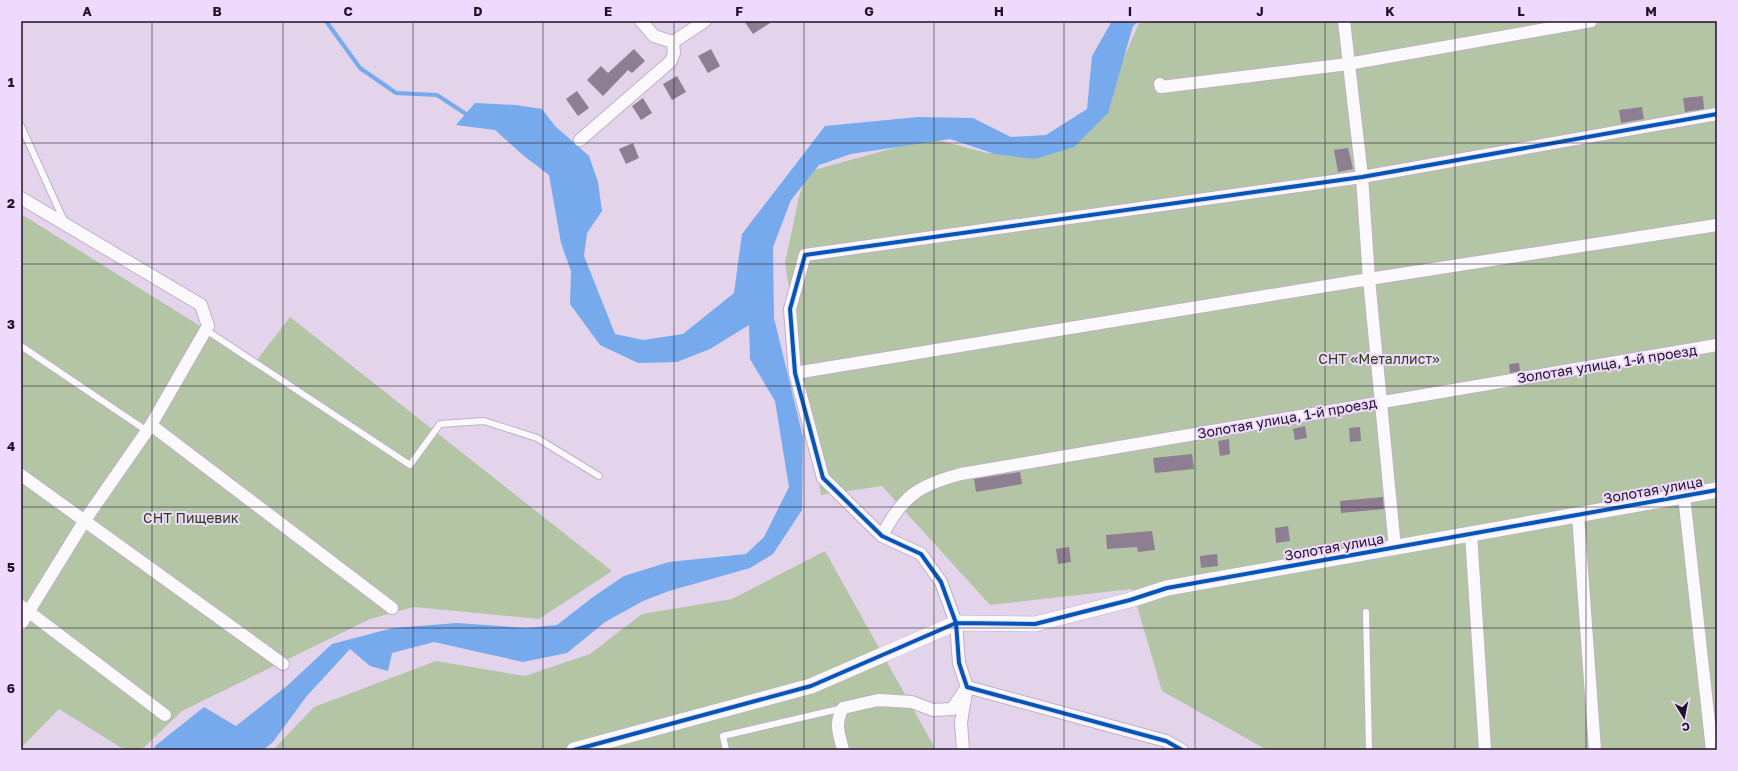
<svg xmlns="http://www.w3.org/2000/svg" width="1738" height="771" font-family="'Golos Text',sans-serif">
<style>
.green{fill:#b4c5a6}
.water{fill:#76aaed}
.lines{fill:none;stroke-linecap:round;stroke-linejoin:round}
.stream{stroke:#76aaed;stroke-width:4}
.building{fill:#8e7e91}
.service-casing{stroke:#beb1c6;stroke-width:8}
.minor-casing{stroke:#beb1c6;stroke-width:14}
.tertiary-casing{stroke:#beb1c6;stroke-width:16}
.service{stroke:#fbf9fc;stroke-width:6}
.minor{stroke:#fbf9fc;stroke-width:12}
.tertiary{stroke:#fbf9fc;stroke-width:15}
.cycleway-casing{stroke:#efdafd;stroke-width:6}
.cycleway{stroke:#0057b8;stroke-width:4}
.grid{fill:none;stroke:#1f1226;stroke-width:1;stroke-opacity:0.55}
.labels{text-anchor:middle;stroke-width:4;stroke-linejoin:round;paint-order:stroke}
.park-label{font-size:14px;fill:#294015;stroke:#efdafd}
.street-label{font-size:14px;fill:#1f1226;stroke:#efdafd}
.neatline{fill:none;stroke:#1f1226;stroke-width:1.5}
.grid-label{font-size:13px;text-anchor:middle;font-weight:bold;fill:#1f1226}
</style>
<rect width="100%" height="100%" fill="#e3d4ec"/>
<path class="green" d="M1140 21H1717V750H1267L1162 691 1132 589 990 605 882 486 821 495 785 263 799 197 807 172 930 138 987 153 1054 150 1111 87Z
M21 214 256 361 290 317 612 571 539 619 414 607 370 619 182 711 141 750H125L59 709 21 748Z
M825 551 936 750H273L314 707 436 661 525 676 590 654 642 614 732 599Z"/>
<path class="water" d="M1112 21H1139L1133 26 1108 113 1074 147 1035 159 995 154 950 139 851 154 819 165 791 200 773 247 774 318 803 437 802 510 773 554 750 568 669 591 643 601 605 622 567 653 523 662 434 642 392 653 388 671 370 666 350 649 306 697 273 742 263 750H153L155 746 204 707 236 726 288 685 332 644 393 628 457 623 526 628 557 625 593 597 624 576 669 562 746 554 764 537 789 487 775 401 750 359 749 325 710 349 677 362 638 363 600 345 570 304 571 271 561 243 549 175 524 156 495 130 456 125 475 103 516 105 542 109 555 126 589 156 598 182 602 211 587 233 584 256 615 334 643 340 683 334 734 293 742 234 825 126 918 117 973 118 1011 137 1046 135 1087 109 1092 56Z"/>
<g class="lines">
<path class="stream" d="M326 21 360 68 396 93 437 95 466 114"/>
</g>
<path class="building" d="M744 21H773L753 34Z
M634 49 645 61 632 73 628 70 603 96 587 80 601 66 608 73Z
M711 49 720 66 708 73 698 56Z
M677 76 686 92 672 100 663 84Z
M577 91 589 108 578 116 566 99Z
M1703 96 1704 109 1685 112 1683 98Z
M643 98 652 113 641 120 632 106Z
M1642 107 1644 119 1621 123 1619 110Z
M633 143 639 158 626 164 619 149Z
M1348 148 1353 169 1338 172 1334 150Z
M1519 363 1520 371 1510 373 1509 364Z
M1305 426 1307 438 1295 440 1293 429Z
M1360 427 1361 441 1350 442 1349 428Z
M1229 439 1230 454 1220 456 1218 441Z
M1192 454 1194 469 1155 473 1153 458Z
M1020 472 1022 484 976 492 974 479Z
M1383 497 1384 509 1341 513 1340 501Z
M1288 526 1290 541 1276 543 1275 528Z
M1152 531 1155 550 1138 552 1137 547 1107 549 1106 535Z
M1069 547 1071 562 1058 564 1056 549Z
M1217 554 1218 566 1201 568 1200 556Z"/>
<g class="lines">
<g class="service-casing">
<path id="service" d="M21 126 65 223
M206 330 410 465 440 424 484 421 537 438 599 476
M21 346 147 431
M1366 612 1369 750
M726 750 723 736 843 708"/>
</g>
<g class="minor-casing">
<path id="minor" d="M641 21 654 36 673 42
M1344 21 1362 177 1369 279 1395 548
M1160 84 1161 87 1348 64 1591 21
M580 140 671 61 674 53 673 42 705 21
M21 198 201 305 208 326 151 425 85 520 21 624
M795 373 1369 279 1717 225
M151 425 392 608
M21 475 283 664
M1684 496 1712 750
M1578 515 1595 750
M1471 534 1485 750
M882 536C902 496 919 485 961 474L1717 345
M21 606 165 715
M843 750C839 733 834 724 843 708L878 700 912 702 933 710 952 709 967 687 961 722 963 750
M1182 750 1166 741 967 687 959 663 956 623 941 582 921 554 882 536 823 478 795 373 790 309 805 255 1362 177 1717 114"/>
</g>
<g class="tertiary-casing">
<path id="tertiary" d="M574 750 811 686 956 623 1035 624 1130 600 1167 588 1717 490"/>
</g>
<use href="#service" class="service"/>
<use href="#minor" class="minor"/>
<use href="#tertiary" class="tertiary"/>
<g class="cycleway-casing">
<path id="cycleway" d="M574 750 811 686 956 623 1035 624 1130 600 1167 588 1717 490
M1182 750 1166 741 967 687 959 663 956 623 941 582 921 554 882 536 823 478 795 373 790 309 805 255 1362 177 1717 114"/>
</g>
<use href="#cycleway" class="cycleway"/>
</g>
<path class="grid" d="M152 21V750M283 21V750M413 21V750M543 21V750M674 21V750M804 21V750M934 21V750M1064 21V750M1195 21V750M1325 21V750M1455 21V750M1586 21V750M21 143H1717M21 264H1717M21 386H1717M21 507H1717M21 628H1717"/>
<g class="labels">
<g class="park-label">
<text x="1379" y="364">СНТ «Металлист»</text>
<text x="191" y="523">СНТ Пищевик</text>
</g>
<g class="street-label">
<text transform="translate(1607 364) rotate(-9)" y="5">Золотая улица, 1-й проезд</text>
<text transform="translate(1287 418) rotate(-10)" y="5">Золотая улица, 1-й проезд</text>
<text transform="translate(1653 490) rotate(-10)" y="5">Золотая улица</text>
<text transform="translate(1334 547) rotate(-10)" y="5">Золотая улица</text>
</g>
</g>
<rect width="1738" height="771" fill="none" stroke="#efdafd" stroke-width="44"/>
<g transform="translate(1684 717) rotate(170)" stroke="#efdafd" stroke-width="3" paint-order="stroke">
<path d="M0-3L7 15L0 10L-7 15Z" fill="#1f1226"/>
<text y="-6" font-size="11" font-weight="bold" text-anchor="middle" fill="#1f1226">С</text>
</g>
<rect x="22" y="22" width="1694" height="727" class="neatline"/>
<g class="grid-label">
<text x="87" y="16">A</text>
<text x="217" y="16">B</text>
<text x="348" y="16">C</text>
<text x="478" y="16">D</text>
<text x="608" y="16">E</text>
<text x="739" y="16">F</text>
<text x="869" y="16">G</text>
<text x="999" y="16">H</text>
<text x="1130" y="16">I</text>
<text x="1260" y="16">J</text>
<text x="1390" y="16">K</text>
<text x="1521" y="16">L</text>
<text x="1651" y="16">M</text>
<text x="11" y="87">1</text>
<text x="11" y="208">2</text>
<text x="11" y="329">3</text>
<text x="11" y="451">4</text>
<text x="11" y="572">5</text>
<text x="11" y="693">6</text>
</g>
</svg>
